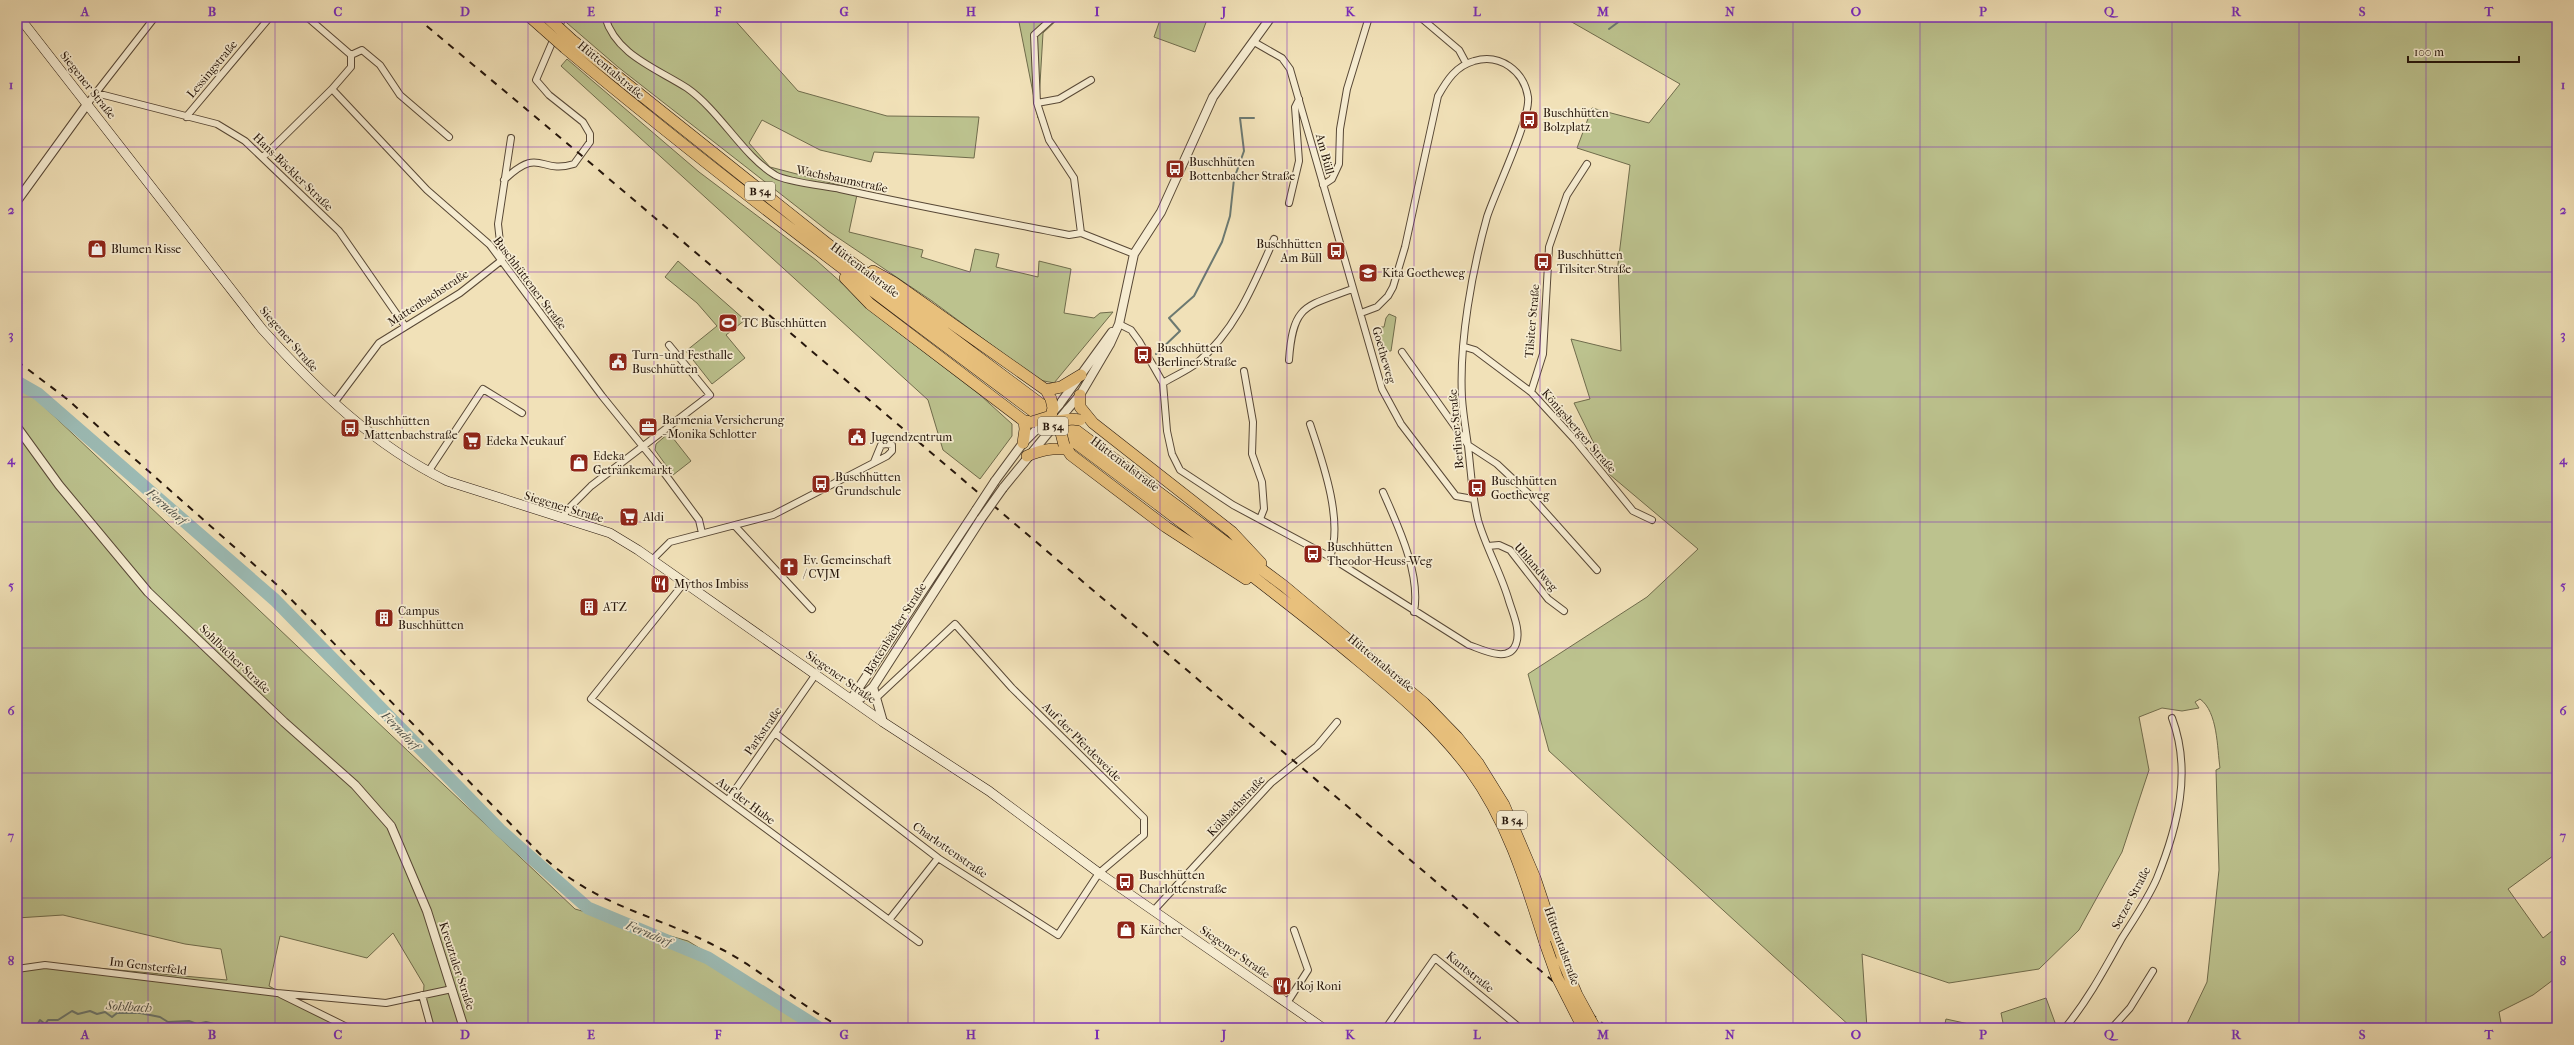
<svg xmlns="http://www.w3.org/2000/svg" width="2574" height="1045" font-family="'IM FELL French Canon',serif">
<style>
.green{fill:#bcc28e;stroke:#706c4c}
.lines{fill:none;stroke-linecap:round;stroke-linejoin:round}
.stream{stroke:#6c7971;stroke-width:2}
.river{stroke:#9cbcb6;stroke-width:13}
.minor-casing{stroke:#584836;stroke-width:8}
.tertiary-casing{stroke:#584836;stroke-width:10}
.secondary-casing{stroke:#25150a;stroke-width:10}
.trunk-casing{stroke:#25150a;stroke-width:12}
.minor{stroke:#f6ecd1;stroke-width:6}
.tertiary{stroke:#f6ecd1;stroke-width:8}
.secondary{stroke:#f6ecd1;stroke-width:9}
.trunk{stroke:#e8c07c;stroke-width:11}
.rail{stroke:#25150a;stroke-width:2;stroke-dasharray:7 7;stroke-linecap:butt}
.tertiary-bridge-casing{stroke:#584836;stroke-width:10;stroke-linecap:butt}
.trunk-bridge-casing{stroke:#25150a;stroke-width:12;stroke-linecap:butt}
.tertiary-bridge{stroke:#f6ecd1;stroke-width:8}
.trunk-bridge{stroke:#e8c07c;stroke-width:11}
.grid{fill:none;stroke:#7b2cbf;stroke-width:1;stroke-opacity:0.55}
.labels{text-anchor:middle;stroke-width:3.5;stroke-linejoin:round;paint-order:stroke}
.shield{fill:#f6ecd1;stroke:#645646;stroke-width:1}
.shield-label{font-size:11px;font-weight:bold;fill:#25150a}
.street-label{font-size:12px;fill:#25150a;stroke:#f6ecd1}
.poi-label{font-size:12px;fill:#25150a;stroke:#f6ecd1;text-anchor:start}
.water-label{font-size:13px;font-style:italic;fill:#4f4f46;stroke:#f6ecd1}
.neatline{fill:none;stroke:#7b2cbf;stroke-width:1.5}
.grid-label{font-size:13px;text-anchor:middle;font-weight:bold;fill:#7b2cbf}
</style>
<rect width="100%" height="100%" fill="#f1e1b8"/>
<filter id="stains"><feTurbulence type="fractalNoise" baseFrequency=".005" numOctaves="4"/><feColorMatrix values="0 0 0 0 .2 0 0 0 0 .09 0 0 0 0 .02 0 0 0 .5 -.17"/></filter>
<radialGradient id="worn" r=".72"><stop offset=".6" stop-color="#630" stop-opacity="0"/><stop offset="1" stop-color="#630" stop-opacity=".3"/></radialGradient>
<path class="green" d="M560 17H732L798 91 887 116 979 117 974 158 874 152 871 162 820 150 762 120 749 143 770 167 858 190 849 232 923 250 921 257 970 272 975 249 999 254 996 267 1038 277 1039 261 1071 269 1064 313 1094 318 1100 313 1113 312 1054 383 1039 380 932 301 828 231 618 67Z
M1018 17H1060L1043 33 1038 118Z
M1161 17H1208L1195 52 1154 37Z
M1563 17H2557V853L2508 889 2543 938 2557 927V977L2533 995 2499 1012 2502 1028H2185L2207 982 2219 870 2216 770 2220 768C2217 748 2218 712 2200 699L2195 702 2199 708 2182 711 2162 708 2139 717 2149 770 2122 852 2079 930 2039 969 1949 983 1862 954 1867 1028H1852L1549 751 1528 674 1647 597 1698 549 1609 474 1574 403 1590 399 1571 339 1621 351 1618 264 1630 165 1577 148 1592 108 1649 123 1680 84Z
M567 59 699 172 816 260 890 326 979 394 1012 424V436L980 479 943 450 928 400 561 66Z
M678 261 745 320 726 335 745 358 712 384 686 351 717 326 697 303 665 277Z
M1389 314 1396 317 1391 351H1378L1381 327H1384L1386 318Z
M17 387 37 400 575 909 688 941 819 1022 833 1028H430L423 1002 424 985 393 933 367 958 280 936 269 986 346 1028H17V968L85 967 227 980 221 949 185 944 63 915 17 918Z
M669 433 691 461 673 475 655 450 656 444Z
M2046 998 2057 1028H2004L2001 1013Z
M1946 1019 1987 1028H1944Z"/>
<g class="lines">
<path class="stream" d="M1609 29 1625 17
M1156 354 1180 331 1169 318 1194 296 1222 242 1230 216 1234 179 1244 151 1240 118H1254
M35 1028 40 1020 45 1024 48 1020H58L72 1011 78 1014 90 1011 97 1014 105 1012 112 1017 117 1013H140L160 1017 168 1022 189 1021 197 1024 206 1022 231 1028"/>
<path class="river" d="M17 382 38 394 275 600 500 830 588 908 708 958 819 1028"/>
<g class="minor-casing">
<path id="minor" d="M605 17C616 55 656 68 687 88 720 111 743 156 775 175 786 182 826 186 840 189 917 206 993 220 1069 235L1081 233 1134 254
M1054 17 1034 35 1037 103 1049 140 1074 178 1081 233
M1420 17 1459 50 1466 63
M1254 42 1282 58 1290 69 1382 389 1401 424 1456 496 1473 499
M351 55 362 50 380 65 400 95 449 137
M332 89 427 190 490 245 602 396 662 470 699 520 702 533
M96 93 217 124 245 141 339 231 405 326
M88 103 155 17
M1037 103 1059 99 1091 80
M186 117 270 17
M263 157 332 89 351 67V55L307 17
M504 180C541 145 539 175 574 164L590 142V134L583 122 549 95 536 80 563 17
M1323 185 1332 179 1339 164 1340 129 1347 89 1369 17
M1289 203 1299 161 1295 107 1299 99
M1119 324 1131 330 1139 341 1163 383 1167 431 1172 454 1180 470 1233 505 1330 557 1469 645C1481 649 1509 664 1516 644 1521 631 1513 614 1509 601 1501 573 1486 548 1478 520 1472 496 1471 471 1468 446 1466 431 1463 414 1462 398 1459 342 1472 271 1487 217 1495 192 1531 118 1528 97 1524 71 1500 53 1474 61 1456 66 1447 80 1438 96L1405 247 1393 287 1388 296 1377 307 1361 313
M1465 347 1475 350 1531 392 1576 441 1633 511 1652 520
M1402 352 1468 445 1497 464 1530 495 1597 570
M1289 360C1293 304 1305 307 1352 289
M1244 371 1253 422 1252 454 1262 482 1264 509 1260 519
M1163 383C1174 376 1187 371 1197 363 1236 330 1254 284 1274 239
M1531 392 1543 354 1549 247 1567 195 1587 164
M334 403 379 343 460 293 502 260 498 224 511 138
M1310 424C1322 460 1344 521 1330 557
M428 472 483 389 522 413
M1383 492C1398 526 1421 574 1414 612
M562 518 568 509 591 486 710 395 669 345
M735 526 812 609
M1488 546 1499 545 1510 550 1548 599 1564 611
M652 560 670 542 773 515 887 456 892 451V445L886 444 881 445 874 462
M684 583 591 699 889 920 938 858
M775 733 938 858 1058 935 1099 873 1144 835V818L1012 688 955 624 875 699
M728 800 816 674
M1155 909 1271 783 1317 746 1337 722
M889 920 919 942
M17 969 45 965 277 993 386 1003 452 989
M280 994 349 1028
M422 995 431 1028
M1287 1003 1308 970 1294 930
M1386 1028 1435 958 1520 1028
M2065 1028C2088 1000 2104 970 2122 938 2134 919 2148 899 2157 878 2178 826 2192 771 2172 718
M2112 1028 2130 1008 2153 971"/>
</g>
<g class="tertiary-casing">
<path id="tertiary" d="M17 201 88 103
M1059 405 1112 332
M1067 410 1080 395 1110 344 1119 324 1134 254 1161 212 1213 97 1271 17
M17 427 59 485 148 592 284 722 355 785 391 826 427 911 464 1028
M995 481 1023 443 1039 427
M1003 488 1048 433
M873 687 883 722
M852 698 976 510
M852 698H861L873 687 981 519"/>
</g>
<g class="secondary-casing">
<path id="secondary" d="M19 17 262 329C316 389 373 445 447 481L610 533 638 550 883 722 989 791 1099 873 1323 1028"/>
</g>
<g class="trunk-casing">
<path id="trunk" d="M572 40 839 253 1284 586 1424 703 1457 737 1478 763 1504 805 1535 878 1562 959
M565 48C756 208 957 354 1156 503 1224 555 1294 606 1359 661 1399 694 1439 728 1470 770 1508 822 1526 883 1545 943
M873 271 893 282 1046 390 1051 399
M845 278 870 304 1024 421 1032 422
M1046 390 1061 387 1081 375
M1080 395V407L1093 423 1232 532 1261 563
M1023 443 1025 429 1024 421
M1064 445 1071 455 1166 527 1246 579
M1027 456C1041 450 1051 448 1066 449"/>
</g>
<use href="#minor" class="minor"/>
<use href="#tertiary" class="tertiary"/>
<use href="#secondary" class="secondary"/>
<use href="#trunk" class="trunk"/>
<path class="rail" d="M416 17 581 155 1608 1028
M17 361 67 399 276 584 539 853C595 907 656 914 721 949 764 971 799 1006 843 1028"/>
<g class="tertiary-bridge-casing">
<path id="tertiary-bridge" d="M1039 427 1059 405
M1048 433 1067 410
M976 510 995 481
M981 519 1003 488"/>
</g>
<g class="trunk-bridge-casing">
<path id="trunk-bridge" d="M530 17 565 48
M547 17 572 40
M1032 422 1051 416 1053 408 1051 399
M1064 445 1058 421 1072 419 1080 420
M1545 943 1557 977 1583 1028
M1562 959 1577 995 1595 1028"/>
</g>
<use href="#tertiary-bridge" class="tertiary-bridge"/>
<use href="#trunk-bridge" class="trunk-bridge"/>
</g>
<path class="grid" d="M148 17V1028M275 17V1028M402 17V1028M528 17V1028M654 17V1028M781 17V1028M908 17V1028M1034 17V1028M1160 17V1028M1287 17V1028M1414 17V1028M1540 17V1028M1666 17V1028M1793 17V1028M1920 17V1028M2046 17V1028M2172 17V1028M2299 17V1028M2426 17V1028M17 147H2557M17 272H2557M17 397H2557M17 522H2557M17 648H2557M17 773H2557M17 898H2557"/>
<defs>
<g id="bus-square" transform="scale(1)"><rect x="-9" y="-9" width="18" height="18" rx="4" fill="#8f2418" stroke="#f6ecd1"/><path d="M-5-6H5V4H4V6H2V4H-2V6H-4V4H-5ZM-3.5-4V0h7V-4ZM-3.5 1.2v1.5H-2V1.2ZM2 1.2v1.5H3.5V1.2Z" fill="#fff"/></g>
<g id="shop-square" transform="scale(1)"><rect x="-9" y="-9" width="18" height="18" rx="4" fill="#8f2418" stroke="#f6ecd1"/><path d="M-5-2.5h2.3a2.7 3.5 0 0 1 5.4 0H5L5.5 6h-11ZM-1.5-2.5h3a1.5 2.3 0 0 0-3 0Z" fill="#fff"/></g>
<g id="school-square" transform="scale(1)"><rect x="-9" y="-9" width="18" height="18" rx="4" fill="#8f2418" stroke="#f6ecd1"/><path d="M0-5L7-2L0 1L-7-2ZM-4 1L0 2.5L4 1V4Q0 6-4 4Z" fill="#fff"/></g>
<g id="stadium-square" transform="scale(1)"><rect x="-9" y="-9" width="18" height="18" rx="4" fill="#8f2418" stroke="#f6ecd1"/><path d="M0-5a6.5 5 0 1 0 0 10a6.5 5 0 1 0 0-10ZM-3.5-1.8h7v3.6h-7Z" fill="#fff"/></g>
<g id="civic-square" transform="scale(1)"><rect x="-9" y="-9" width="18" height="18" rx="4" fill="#8f2418" stroke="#f6ecd1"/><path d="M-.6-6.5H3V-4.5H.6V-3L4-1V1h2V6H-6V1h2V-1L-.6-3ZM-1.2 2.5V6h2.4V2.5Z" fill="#fff"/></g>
<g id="office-square" transform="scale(1)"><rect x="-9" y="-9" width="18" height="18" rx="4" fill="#8f2418" stroke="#f6ecd1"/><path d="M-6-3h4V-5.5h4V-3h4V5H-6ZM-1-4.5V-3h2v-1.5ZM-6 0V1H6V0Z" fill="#fff"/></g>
<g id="supermarket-square" transform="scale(1)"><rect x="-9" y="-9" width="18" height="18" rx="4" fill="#8f2418" stroke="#f6ecd1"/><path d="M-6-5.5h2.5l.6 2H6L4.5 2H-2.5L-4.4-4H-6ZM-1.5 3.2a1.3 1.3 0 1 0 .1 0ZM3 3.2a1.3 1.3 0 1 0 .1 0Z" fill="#fff"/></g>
<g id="church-square" transform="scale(1)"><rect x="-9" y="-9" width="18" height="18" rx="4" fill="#8f2418" stroke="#f6ecd1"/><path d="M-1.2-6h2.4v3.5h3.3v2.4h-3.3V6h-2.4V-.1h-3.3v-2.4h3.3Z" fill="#fff"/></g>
<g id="restaurant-square" transform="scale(1)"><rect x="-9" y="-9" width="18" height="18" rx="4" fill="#8f2418" stroke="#f6ecd1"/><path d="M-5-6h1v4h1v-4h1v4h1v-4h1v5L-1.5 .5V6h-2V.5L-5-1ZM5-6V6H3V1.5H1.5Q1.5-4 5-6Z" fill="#fff"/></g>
<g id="building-square" transform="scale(1)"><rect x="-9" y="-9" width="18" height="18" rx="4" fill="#8f2418" stroke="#f6ecd1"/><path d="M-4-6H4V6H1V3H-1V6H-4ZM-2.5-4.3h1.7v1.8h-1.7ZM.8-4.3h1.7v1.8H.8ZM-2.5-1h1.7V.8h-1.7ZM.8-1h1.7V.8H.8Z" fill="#fff"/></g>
</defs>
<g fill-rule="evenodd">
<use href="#bus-square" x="1529" y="120"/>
<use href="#bus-square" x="1175" y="169"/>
<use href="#shop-square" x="97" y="249"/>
<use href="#bus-square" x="1336" y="251"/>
<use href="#bus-square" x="1543" y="262"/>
<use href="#school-square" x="1368" y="273"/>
<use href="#stadium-square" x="728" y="323"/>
<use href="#bus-square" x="1143" y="355"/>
<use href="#civic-square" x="618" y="362"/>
<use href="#office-square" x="648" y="427"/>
<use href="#bus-square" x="350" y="428"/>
<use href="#civic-square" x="857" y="437"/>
<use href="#supermarket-square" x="472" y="441"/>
<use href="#shop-square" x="579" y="463"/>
<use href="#bus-square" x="821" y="484"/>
<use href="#bus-square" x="1477" y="488"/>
<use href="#supermarket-square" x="629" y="517"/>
<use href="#bus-square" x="1313" y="554"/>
<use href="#church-square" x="789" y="567"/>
<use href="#restaurant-square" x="660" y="584"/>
<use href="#building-square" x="589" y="607"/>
<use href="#building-square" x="384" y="618"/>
<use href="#bus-square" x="1125" y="882"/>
<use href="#shop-square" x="1126" y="930"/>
<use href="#restaurant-square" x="1282" y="986"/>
</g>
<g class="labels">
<g class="shield">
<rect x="745" y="182" width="30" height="18" rx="3"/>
<rect x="1038" y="417" width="30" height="18" rx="3"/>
<rect x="1497" y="811" width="30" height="18" rx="3"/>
</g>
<g class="shield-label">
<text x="760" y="195">B 54</text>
<text x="1053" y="430">B 54</text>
<text x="1512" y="824">B 54</text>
</g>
<g class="street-label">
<text transform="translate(212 69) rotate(-50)" y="4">Lessingstraße</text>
<text transform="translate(611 70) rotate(40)" y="4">Hüttentalstraße</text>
<text transform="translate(88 85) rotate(52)" y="4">Siegener Straße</text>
<text transform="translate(1325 154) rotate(75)" y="4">Am Büll</text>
<text transform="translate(293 172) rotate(44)" y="4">Hans-Böckler-Straße</text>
<text transform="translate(842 179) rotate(12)" y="4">Wachsbaumstraße</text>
<text transform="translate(865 270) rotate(37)" y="4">Hüttentalstraße</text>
<text transform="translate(530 283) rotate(53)" y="4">Buschhüttener Straße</text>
<text transform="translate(428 298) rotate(-33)" y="4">Mattenbachstraße</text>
<text transform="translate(1532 321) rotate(-85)" y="4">Tilsiter Straße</text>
<text transform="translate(289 339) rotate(49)" y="4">Siegener Straße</text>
<text transform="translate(1384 355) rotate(74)" y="4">Goetheweg</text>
<text transform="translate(1456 429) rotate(-95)" y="4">Berliner Straße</text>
<text transform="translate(1579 431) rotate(49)" y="4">Königsberger Straße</text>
<text transform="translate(1125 464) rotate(37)" y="4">Hüttentalstraße</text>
<text transform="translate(564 507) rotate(17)" y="4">Siegener Straße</text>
<text transform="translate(1536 567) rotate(49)" y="4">Uhlandweg</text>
<text transform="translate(895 629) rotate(-58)" y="4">Bottenbacher Straße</text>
<text transform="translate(235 659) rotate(44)" y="4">Sohlbacher Straße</text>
<text transform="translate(1381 663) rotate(40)" y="4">Hüttentalstraße</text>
<text transform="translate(841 677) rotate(35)" y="4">Siegener Straße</text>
<text transform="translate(763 731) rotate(-55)" y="4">Parkstraße</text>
<text transform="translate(1082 742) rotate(45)" y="4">Auf der Pferdeweide</text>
<text transform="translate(746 801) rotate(37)" y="4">Auf der Hube</text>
<text transform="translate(1236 806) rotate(-47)" y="4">Kölsbachstraße</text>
<text transform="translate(950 850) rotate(35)" y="4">Charlottenstraße</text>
<text transform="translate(2131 898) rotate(-62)" y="4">Setzer Straße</text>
<text transform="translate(1562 946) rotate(70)" y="4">Hüttentalstraße</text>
<text transform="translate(1235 952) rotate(35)" y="4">Siegener Straße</text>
<text transform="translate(148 966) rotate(7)" y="4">Im Gensterfeld</text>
<text transform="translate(457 966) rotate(72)" y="4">Kreuztaler Straße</text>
<text transform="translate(1470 972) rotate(39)" y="4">Kantstraße</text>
</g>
<g class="poi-label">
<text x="1543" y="117">Buschhütten<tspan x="1543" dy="14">Bolzplatz</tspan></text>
<text x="1189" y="166">Buschhütten<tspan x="1189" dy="14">Bottenbacher Straße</tspan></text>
<text x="1322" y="248" text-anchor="end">Buschhütten<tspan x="1322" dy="14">Am Büll</tspan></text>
<text x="111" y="253">Blumen Risse</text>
<text x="1557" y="259">Buschhütten<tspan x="1557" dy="14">Tilsiter Straße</tspan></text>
<text x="1382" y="277">Kita Goetheweg</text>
<text x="742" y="327">TC Buschhütten</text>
<text x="1157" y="352">Buschhütten<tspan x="1157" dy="14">Berliner Straße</tspan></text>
<text x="632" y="359">Turn- und Festhalle<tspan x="632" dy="14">Buschhütten</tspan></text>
<text x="662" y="424">Barmenia Versicherung<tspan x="662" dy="14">- Monika Schlotter</tspan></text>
<text x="364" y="425">Buschhütten<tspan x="364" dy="14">Mattenbachstraße</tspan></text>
<text x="871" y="441">Jugendzentrum</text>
<text x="486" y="445">Edeka Neukauf</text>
<text x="593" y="460">Edeka<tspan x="593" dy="14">Getränkemarkt</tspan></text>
<text x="835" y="481">Buschhütten<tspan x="835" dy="14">Grundschule</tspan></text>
<text x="1491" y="485">Buschhütten<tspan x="1491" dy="14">Goetheweg</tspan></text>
<text x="643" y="521">Aldi</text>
<text x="1327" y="551">Buschhütten<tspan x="1327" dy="14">Theodor-Heuss-Weg</tspan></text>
<text x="803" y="564">Ev. Gemeinschaft<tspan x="803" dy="14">/ CVJM</tspan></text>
<text x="674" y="588">Mythos Imbiss</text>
<text x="603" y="611">ATZ</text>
<text x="398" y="615">Campus<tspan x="398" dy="14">Buschhütten</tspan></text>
<text x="1139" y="879">Buschhütten<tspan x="1139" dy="14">Charlottenstraße</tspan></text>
<text x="1140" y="934">Kärcher</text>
<text x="1296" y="990">Roj Roni</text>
</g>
<g class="water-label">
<text transform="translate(167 506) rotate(41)" y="5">Ferndorf</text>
<text transform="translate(401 730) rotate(46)" y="5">Ferndorf</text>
<text transform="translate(649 933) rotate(23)" y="5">Ferndorf</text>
<text transform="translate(129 1006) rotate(3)" y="5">Sohlbach</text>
</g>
</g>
<rect width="2574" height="1045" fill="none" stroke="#f1e1b8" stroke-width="44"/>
<path d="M2408 56v6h111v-6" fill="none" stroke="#25150a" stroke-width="2"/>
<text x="2414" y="56" font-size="12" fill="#25150a" stroke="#f6ecd1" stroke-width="3" paint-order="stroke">100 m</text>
<rect x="22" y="22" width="2530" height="1001" class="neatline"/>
<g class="grid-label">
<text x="85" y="16">A</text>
<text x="212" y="16">B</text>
<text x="338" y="16">C</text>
<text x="465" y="16">D</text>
<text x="591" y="16">E</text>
<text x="718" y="16">F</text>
<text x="844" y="16">G</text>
<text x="971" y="16">H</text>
<text x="1097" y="16">I</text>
<text x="1224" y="16">J</text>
<text x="1350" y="16">K</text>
<text x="1477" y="16">L</text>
<text x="1603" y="16">M</text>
<text x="1730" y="16">N</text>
<text x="1856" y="16">O</text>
<text x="1983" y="16">P</text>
<text x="2109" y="16">Q</text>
<text x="2236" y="16">R</text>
<text x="2362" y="16">S</text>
<text x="2489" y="16">T</text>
<text x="11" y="89">1</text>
<text x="2563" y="89">1</text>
<text x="11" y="214">2</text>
<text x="2563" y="214">2</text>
<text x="11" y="339">3</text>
<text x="2563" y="339">3</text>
<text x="11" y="464">4</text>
<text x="2563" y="464">4</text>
<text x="11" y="590">5</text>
<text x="2563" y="590">5</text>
<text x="11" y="715">6</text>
<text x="2563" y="715">6</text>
<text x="11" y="840">7</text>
<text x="2563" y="840">7</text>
<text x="11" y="965">8</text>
<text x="2563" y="965">8</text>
<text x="85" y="1039">A</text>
<text x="212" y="1039">B</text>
<text x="338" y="1039">C</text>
<text x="465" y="1039">D</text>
<text x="591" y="1039">E</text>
<text x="718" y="1039">F</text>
<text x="844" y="1039">G</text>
<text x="971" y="1039">H</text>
<text x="1097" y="1039">I</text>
<text x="1224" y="1039">J</text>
<text x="1350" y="1039">K</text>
<text x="1477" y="1039">L</text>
<text x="1603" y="1039">M</text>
<text x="1730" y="1039">N</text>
<text x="1856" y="1039">O</text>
<text x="1983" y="1039">P</text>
<text x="2109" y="1039">Q</text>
<text x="2236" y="1039">R</text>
<text x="2362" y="1039">S</text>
<text x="2489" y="1039">T</text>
</g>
<rect width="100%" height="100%" filter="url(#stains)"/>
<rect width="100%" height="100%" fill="url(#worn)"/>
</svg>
